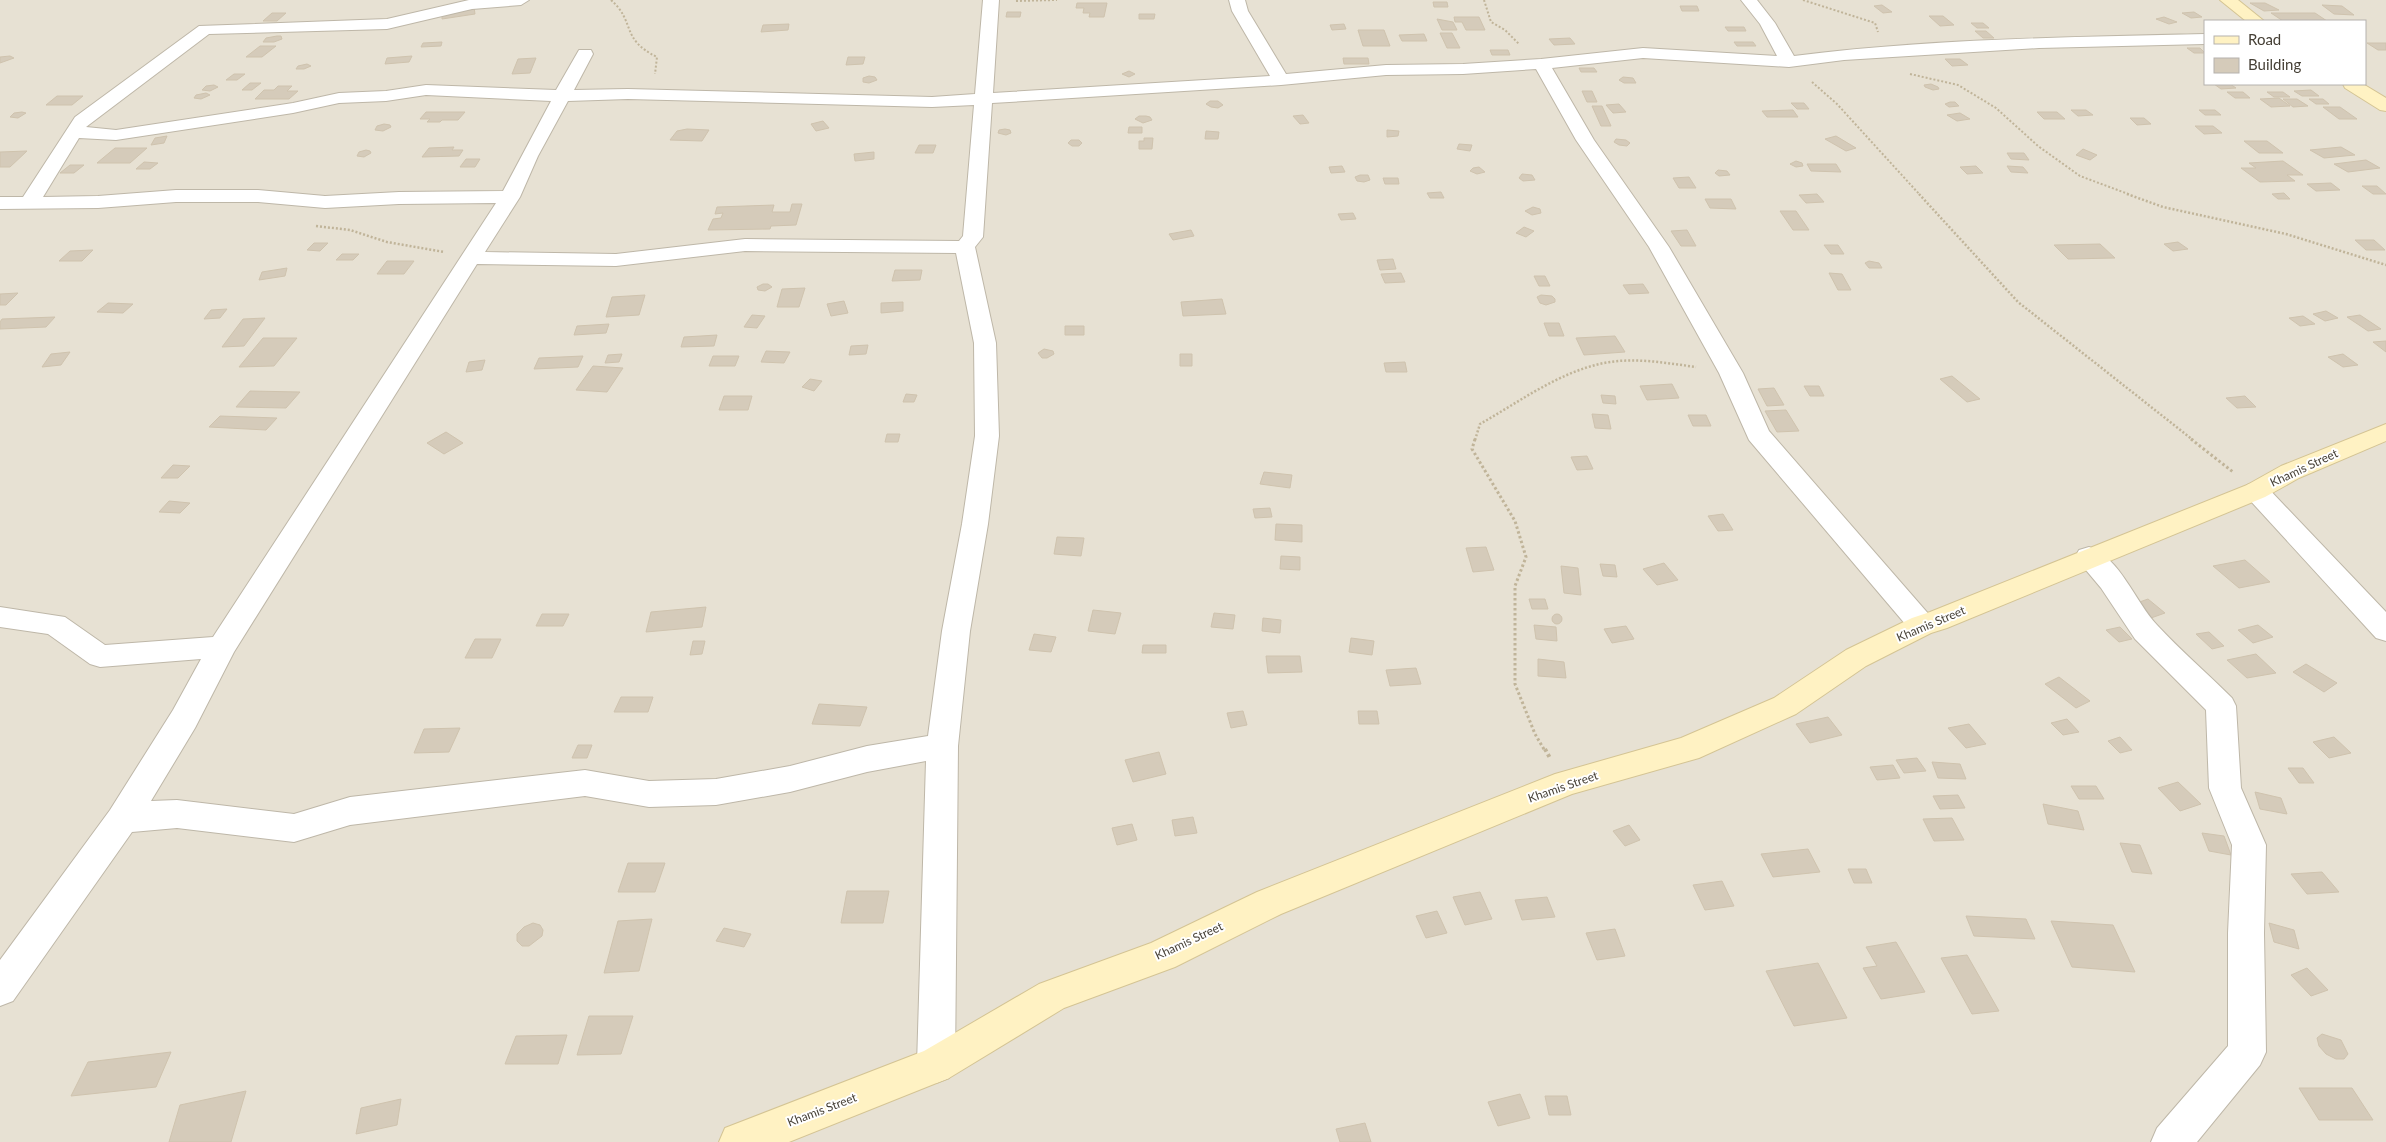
<svg xmlns="http://www.w3.org/2000/svg" width="2386" height="1142" font-family="Lato,sans-serif">
<style>
.residential{fill:#e7e1d3;fill-rule:evenodd}
.building{fill:#d5cbba;stroke:#cfc3ae}
.lines{fill:none;stroke-linecap:round;stroke-linejoin:round}
.street-casing{stroke:#beb7a8;stroke-width:2}
.secondary-casing{stroke:#d4c494;stroke-width:2}
.path-far3{stroke:#c0b499;stroke-width:2;stroke-dasharray:2 2;stroke-linecap:butt}
.path-far2{stroke:#c0b499;stroke-width:2.5;stroke-dasharray:2 2;stroke-linecap:butt}
.path-far1{stroke:#c0b499;stroke-width:3;stroke-dasharray:2.5 2.5;stroke-linecap:butt}
.path{stroke:#c0b499;stroke-width:4;stroke-dasharray:3 3;stroke-linecap:butt}
.street{fill:#fff;fill-rule:evenodd}
.secondary{fill:#fff2c3;fill-rule:evenodd}
.labels{text-anchor:middle;stroke-width:4;stroke-linejoin:round;paint-order:stroke}
.street-label{font-size:12px;fill:#453f35;stroke:#fff}
</style>
<rect width="100%" height="100%" fill="#f3efe5"/>
<path class="residential" d="M0 0H2386V1142H0ZM2205 21H2365V84H2205Z"/>
<path class="building" d="M1433 2H1447L1448 7H1434Z
M1077 3H1107L1104 17H1089L1090 13H1083L1084 8H1076Z
M2250 3H2265L2279 10 2264 11Z
M1882 5 1892 12 1883 13 1874 6Z
M2322 5 2342 6 2354 15 2334 14Z
M1680 6H1697L1699 11H1682Z
M474 7 475 14 442 19V12Z
M1007 12H1021L1020 17H1006Z
M2194 12 2202 17 2191 18 2182 13Z
M272 13H286L277 21H263Z
M2271 13H2315L2327 21H2283Z
M1139 14H1155L1154 19H1139Z
M1929 16H1943L1954 25 1940 26Z
M1454 17H1479L1485 30H1466L1462 22H1455Z
M2164 17 2177 22 2169 24 2156 19Z
M1437 19 1453 22 1457 30H1442Z
M1971 23H1983L1989 28H1977Z
M789 24 788 30 761 32 763 25Z
M1344 24 1346 29 1332 30 1330 25Z
M1725 27H1744L1746 31H1728Z
M1358 30H1384L1390 46H1363Z
M1975 31H1986L1994 38H1983Z
M1440 33H1452L1460 48H1447Z
M1424 34 1427 41H1402L1399 35Z
M277 36H281L282 39 274 42H263L266 38Z
M1570 38 1575 44 1554 45 1549 39Z
M442 42 441 46 421 47 423 43Z
M1734 42H1753L1756 46H1737Z
M2367 43H2386V50H2378Z
M260 46H276L262 57H246Z
M2187 48H2200L2205 53H2194Z
M1490 50H1508L1510 55H1492Z
M10 56 14 58 0 63V57Z
M412 56 409 62 385 64 387 58Z
M848 57H865L863 64 846 65Z
M536 58 530 73 512 74 518 59Z
M1343 58H1368L1369 64H1344Z
M1945 59H1960L1968 65 1952 66Z
M307 64 311 66 304 69H296L298 66Z
M1579 68H1594L1597 72H1581Z
M1129 71 1135 74 1129 77 1122 74Z
M234 74H245L237 80H226Z
M869 76 875 77 877 80 869 83 863 82V78Z
M1623 77 1633 78 1636 83H1624L1619 80Z
M250 83H261L252 90H242Z
M1931 84 1938 87 1939 89 1933 90 1925 87 1924 85Z
M2214 84H2230L2236 88 2221 89Z
M214 85 218 87 210 91 202 90 206 86Z
M278 86H292L287 91H298L289 99H255L264 90H274Z
M2311 90 2319 96H2302L2294 91Z
M1582 91H1592L1597 102H1587Z
M2227 92H2243L2250 98H2235Z
M2267 92H2283L2290 97H2274Z
M206 93 210 95 201 99 194 98 196 95Z
M57 96H83L72 105H46Z
M2279 98 2290 106 2271 107 2260 99Z
M2283 99H2297L2308 106 2293 107Z
M2309 99H2323L2329 104H2316Z
M1210 101H1218L1223 105 1218 108 1211 107 1206 104Z
M1950 102H1955L1959 106 1949 107 1945 104Z
M1791 103H1804L1809 109H1797Z
M1619 104 1626 112 1613 113 1606 105Z
M1592 106H1602L1611 126H1601Z
M2323 107H2340L2357 119H2339Z
M1793 110 1798 117H1767L1762 111Z
M2071 110H2086L2093 115 2078 116Z
M2199 110H2215L2221 115H2205Z
M22 112 26 113 18 118 10 117 14 113Z
M426 112H465L458 120H442L440 122H427L430 119H420Z
M2037 112H2057L2065 119H2044Z
M1960 113 1970 119 1957 121 1947 115Z
M1303 115 1309 123 1300 124 1293 116Z
M1146 116 1150 117 1152 120 1143 123 1135 119 1139 116Z
M2130 118H2144L2151 124 2137 125Z
M823 121 829 128 816 131 811 124Z
M384 124 390 125 391 127 383 131 375 130 377 126Z
M2195 126H2213L2222 133 2204 134Z
M1129 127H1142V133H1128Z
M687 129 709 130 702 141 670 140 677 131Z
M1005 129 1010 130 1011 133 1006 135 998 133 999 130Z
M1387 130 1399 131 1398 136 1387 137Z
M1206 131 1219 132 1218 139H1205Z
M167 136 164 143 151 145 155 138Z
M1836 136 1856 148 1846 151 1825 139Z
M1144 138H1153L1152 149H1139V141H1144Z
M1616 139 1626 140 1630 143 1627 146 1619 145 1614 142Z
M1071 140H1079L1082 143 1079 146H1072L1068 143Z
M2244 141H2267L2283 153H2259Z
M1459 144 1472 145 1470 151 1457 149Z
M919 145H936L933 153H915Z
M454 147 452 150H463L459 156 422 157 429 148Z
M2341 147 2355 155 2324 158 2310 150Z
M115 148H147L130 163H97Z
M2083 149 2097 155 2090 160 2076 155Z
M366 150 370 151 371 153 364 157 357 156 359 152Z
M27 151 10 167H0V152Z
M874 152V159L855 161 854 154Z
M2007 153H2024L2029 160 2011 159Z
M466 159H480L475 167H460Z
M2366 160 2380 168 2348 172 2334 164Z
M1796 161 1802 163 1803 166 1796 167 1790 164Z
M2283 161 2303 175H2287L2295 181 2260 182 2241 168H2256L2249 163Z
M144 162 158 163 150 169H136Z
M1807 164H1836L1841 172 1811 171Z
M70 165H84L74 173H60Z
M1342 166 1345 172 1331 173 1329 167Z
M1976 166 1983 173 1967 174 1960 167Z
M2007 166 2023 167 2028 173 2011 172Z
M1479 167 1485 172 1477 174 1470 171 1473 168Z
M1718 170 1727 171 1730 175 1719 176 1715 173Z
M1522 174 1532 175 1535 180 1523 181 1519 178Z
M1360 175H1368L1370 180 1364 182 1357 181 1355 177Z
M1689 177 1696 188H1679L1673 178Z
M1383 178H1398L1399 184H1385Z
M2331 183 2340 190 2316 191 2307 184Z
M2362 186H2377L2386 194H2373Z
M1441 192 1444 198H1430L1427 193Z
M2284 193 2290 199H2278L2272 194Z
M1817 194 1824 202 1806 203 1799 195Z
M1705 199H1731L1736 209 1710 208Z
M792 204H802L796 225 771 226 770 229 708 230 713 219 721 218 723 213 715 214 717 207 774 205 772 212H790Z
M1533 207 1540 209 1541 213 1532 215 1525 211Z
M1780 211H1796L1809 230H1793Z
M1353 213 1356 219 1341 220 1338 214Z
M1524 227 1534 231 1526 237 1516 233Z
M1191 230 1194 236 1173 240 1169 234Z
M1687 230 1696 246H1681L1671 231Z
M2355 240H2374L2385 250H2366Z
M2178 242 2188 249 2173 251 2164 244Z
M314 243H328L320 251 307 250Z
M2100 244 2115 258 2068 259 2054 245Z
M1824 245H1838L1844 254H1831Z
M93 250 82 261H59L70 251Z
M342 254H359L353 260H336Z
M1393 259 1396 269 1380 270 1377 260Z
M387 261H414L404 274H377Z
M1869 261 1879 263 1882 268H1869L1865 263Z
M287 268 285 276 259 280 262 272Z
M895 270H922L920 280 892 281Z
M1401 273 1405 282 1385 283 1381 274Z
M1829 273 1842 274 1851 290H1838Z
M1534 276H1545L1550 286H1539Z
M763 284H768L772 287 765 291 758 290 757 287Z
M1643 284 1649 293 1629 294 1623 285Z
M805 288 799 307H777L782 289Z
M18 293 6 305H0V294Z
M645 295 639 315 606 317 612 297Z
M1541 295 1552 296 1555 299V302L1546 305 1540 303 1537 297Z
M1222 299 1226 314 1183 316 1181 302Z
M844 301 848 313 831 316 827 304Z
M903 302V311L881 313V303Z
M108 303 133 304 123 313 97 312Z
M227 309 220 318 204 319 211 310Z
M2326 311 2338 318 2325 321 2313 314Z
M752 315 765 316 757 328 744 327Z
M2360 315 2381 329 2368 331 2347 317Z
M2303 316 2315 324 2300 326 2289 318Z
M55 317 46 327 0 329V322L2 319Z
M265 318 244 346 222 347 243 319Z
M1544 323H1559L1564 336H1549Z
M609 324 606 333 574 335 577 326Z
M1065 326H1084V335H1065Z
M717 335 714 346 681 347 684 337Z
M1615 336 1625 352 1584 355 1576 338Z
M263 338H297L274 366 239 367Z
M2386 341V352L2373 342Z
M868 345 866 354 849 355 851 346Z
M1044 349 1053 351 1054 354 1047 358H1042L1038 353Z
M766 351 790 352 784 363 761 362Z
M70 352 61 365 42 367 51 354Z
M622 354 619 362 605 363 608 355Z
M1180 354H1192V366H1180Z
M2343 354 2358 365 2343 367 2328 357Z
M583 356 578 367 534 369 539 358Z
M713 356H739L735 366H709Z
M485 360 482 370 466 372 469 362Z
M1405 362 1407 372H1386L1384 363Z
M593 366 623 368 607 392 576 390Z
M1952 376 1980 399 1967 402 1940 379Z
M810 379 822 381 814 391 802 387Z
M1672 384 1679 398 1647 400 1640 386Z
M1804 386H1819L1824 396H1810Z
M1774 388 1784 405 1767 406 1758 389Z
M250 391 300 392 286 408 236 407Z
M906 394 917 395 914 402H903Z
M1601 395 1615 396 1616 404 1603 403Z
M724 396H752L748 410H719Z
M2245 396 2256 407 2237 408 2226 398Z
M1786 410 1799 431 1777 432 1765 411Z
M1592 414 1608 415 1611 429 1595 428Z
M1688 415H1706L1711 426H1693Z
M220 416 277 418 266 430 209 427Z
M446 432 463 443 444 454 427 443Z
M887 434H900L898 442H885Z
M1587 456 1593 469 1577 470 1571 457Z
M173 465 190 466 178 478H161Z
M1264 472 1292 475 1290 488 1260 484Z
M169 501 190 503 180 513 159 512Z
M1270 508 1272 517 1255 518 1253 509Z
M1723 514 1733 530 1718 531 1708 516Z
M1276 524 1302 525V542L1275 540Z
M1057 537 1084 538 1081 556 1054 554Z
M1486 547 1494 570 1473 572 1466 548Z
M1281 556 1300 557V570L1280 569Z
M2245 560 2270 582 2239 588 2213 566Z
M1664 563 1678 580 1657 585 1643 569Z
M1600 564 1615 565 1617 577 1603 576Z
M1561 566 1578 568 1581 595 1564 593Z
M1529 599H1545L1548 609H1532Z
M2148 599 2165 613 2151 618 2134 604Z
M706 607 702 627 646 632 651 612Z
M1093 610 1121 613 1115 634 1088 631Z
M1214 613 1235 615 1233 629 1211 627Z
M542 614H569L563 626H536Z
M1552 619a5 5 0 1 1 10 0a5 5 0 1 1-10 0Z
M1263 618 1281 620 1280 633 1262 631Z
M1534 625 1556 627 1557 641 1536 639Z
M2258 625 2273 637 2253 643 2238 630Z
M1626 626 1634 639 1612 643 1604 629Z
M2120 627 2132 639 2119 642 2106 630Z
M2209 632 2224 646 2212 649 2196 634Z
M1034 634 1056 637 1051 652 1029 650Z
M1351 638 1374 641 1372 655 1349 652Z
M475 639H501L492 658H465Z
M693 641H705L702 654 690 655Z
M1143 645H1166V653H1142Z
M2256 654 2276 673 2247 678 2227 660Z
M1266 656H1300L1302 672 1268 673Z
M1538 659 1564 662 1566 678 1538 676Z
M2306 664 2337 683 2324 692 2293 672Z
M1416 668 1421 684 1390 686 1386 670Z
M2059 677 2090 701 2076 708 2045 684Z
M621 697H653L648 712H614Z
M819 704 867 707 860 726 812 724Z
M1243 711 1247 725 1231 728 1227 713Z
M1358 711H1377L1379 724H1359Z
M1828 717 1842 735 1810 743 1796 724Z
M2067 719 2079 732 2063 735 2051 723Z
M1969 724 1986 744 1966 748 1948 728Z
M460 728 449 752 414 753 424 729Z
M2120 737 2132 750 2120 753 2108 741Z
M2334 737 2351 753 2329 758 2313 742Z
M578 745H592L587 758H572Z
M1159 752 1166 774 1133 782 1125 760Z
M1917 758 1926 771 1904 773 1896 760Z
M1932 762 1960 764 1966 779 1938 778Z
M1893 765 1900 778 1877 780 1870 767Z
M2288 768H2303L2314 783H2299Z
M2178 782 2201 804 2180 811 2158 788Z
M2071 786H2096L2104 799H2079Z
M2255 792 2281 798 2287 814 2260 809Z
M1958 795 1965 808 1940 809 1933 796Z
M2043 804 2078 811 2084 830 2048 824Z
M1193 817 1197 833 1175 836 1172 820Z
M1952 818 1964 840 1934 841 1923 819Z
M1132 824 1137 840 1117 845 1112 828Z
M1629 825 1640 840 1625 846 1613 831Z
M2202 833 2224 836 2231 855 2209 851Z
M2120 843 2140 845 2152 874 2132 872Z
M1808 849 1820 872 1773 877 1761 854Z
M628 863H665L655 892H618Z
M1848 869H1866L1872 883H1854Z
M2322 872 2339 892 2307 894 2291 874Z
M1722 881 1734 906 1705 910 1693 885Z
M847 891H889L883 923H841Z
M1480 892 1492 919 1465 925 1453 897Z
M1547 897 1555 917 1522 920 1515 900Z
M1437 911 1447 933 1426 938 1416 916Z
M1966 916 2026 919 2035 939 1974 936Z
M652 919 639 971 604 973 618 921Z
M2051 921 2113 925 2135 972 2072 967Z
M533 923 540 925 543 930 542 936 529 946H522L517 941V934L524 927Z
M2269 923 2294 930 2299 949 2274 942Z
M724 928 751 934 744 947 716 941Z
M1615 929 1625 956 1597 960 1586 933Z
M1896 942 1925 992 1881 999 1863 968 1877 966 1866 947Z
M1967 955 1999 1011 1972 1014 1941 958Z
M1818 963 1847 1018 1794 1026 1766 971Z
M2307 968 2328 990 2311 996 2291 975Z
M589 1016H633L621 1054 577 1055Z
M2322 1034 2341 1040 2348 1054 2344 1059H2336L2326 1054 2319 1046 2317 1038Z
M567 1035 558 1064H505L516 1036Z
M171 1052 156 1087 71 1096 88 1062Z
M2299 1088H2352L2373 1120H2319Z
M246 1091 231 1142H169L180 1105Z
M1520 1094 1530 1118 1498 1126 1488 1102Z
M1545 1096H1567L1571 1115H1549Z
M401 1099 397 1125 356 1134 361 1108Z
M1365 1123 1371 1142H1340L1336 1129Z"/>
<g class="lines">
<g class="street-casing">
<path id="street" d="M469 0H529L521 5 472 9 387 29 209 34 86 127 116 130 293 103 339 93 386 91 426 85 556 90 579 50H591L593 54 574 90 628 89 932 97 975 94 983 0H999L993 93 1270 76 1232 11 1229 0H1245L1248 11 1286 74 1386 65 1463 64 1541 59 1643 48 1777 56 1760 24 1741 0H1757L1775 23 1794 56C1930 39 2068 37 2205 34V44L2039 48 1844 60 1789 67 1643 58 1552 68 1594 140 1669 247 1743 373 1769 431 1932 618 1936 625 1932 632 1922 636 1912 632 1749 440 1719 373 1649 247 1576 140 1536 69 1463 74 1386 75 1281 85 992 103 983 237 975 247 996 343 999 436 988 524 970 631 958 746 955 1065 949 1078 936 1083 923 1078 917 1065 926 761 867 772 790 792 716 805 649 807 585 796 350 825 294 842 177 828 132 832 13 1001 0 1006V960L110 810 173 710 201 659 100 667 90 664 48 634 0 627V607L65 617 105 645 213 637 496 203 399 204 325 208 258 202H176L98 208 0 209V197H23L75 117 199 26 387 19ZM426 95 551 101 503 191 399 192 325 196 258 190H176L98 196 43 197 79 138 116 140 293 113 339 103 386 101ZM628 99 932 107 974 105 963 236 959 241 745 239 616 254 485 252 520 197 538 156 568 101ZM745 251 956 253 974 343 975 436 962 524 942 631 928 736 867 746 790 766 716 779 649 781 585 770 350 797 294 814 177 800 151 801 195 728 234 652 477 264 616 266Z
M2256 482 2265 485 2386 612V641L2376 638 2247 497 2243 491 2247 485Z
M2089 547C2119 556 2136 603 2157 625 2180 650 2207 673 2232 698L2236 706 2241 788 2266 845 2264 933 2266 1052 2260 1065 2197 1142H2151L2157 1128 2228 1046V933L2232 845 2209 788 2206 710 2135 639 2101 588 2075 557 2079 550Z"/>
</g>
<g class="secondary-casing">
<path id="secondary" d="M2220 0H2238L2264 21H2246Z
M2343 84H2363L2386 98V111L2380 110 2345 88Z
M2386 424V441L2299 478 2265 497 1947 628 1931 633 1866 666 1796 714 1699 758 1572 794 1281 914 1175 967 1064 1008 949 1078 789 1142H719L725 1128 924 1051 1039 984 1151 943 1257 892 1555 774 1681 738 1774 698 1846 650 1912 618 1930 612 2247 485 2281 466Z"/>
</g>
<path class="path-far3" d="M611 0C636 22 620 39 657 57L655 74
M1484 0 1491 22 1505 30 1519 44
M1803 0 1875 23 1878 32
M1016 1 1057 0
M1910 74 1958 85 1996 108 2038 146 2080 176 2131 195
M1812 82 1837 104 1920 195"/>
<path class="path-far2" d="M1919 194 2018 302 2193 440
M2127 194 2163 207 2286 234 2386 265
M316 226 350 230 387 242 444 252
M1475 440 1480 424C1519 402 1559 372 1604 363 1634 357 1666 363 1696 367"/>
<path class="path-far1" d="M1475 439 1472 449 1515 521 1526 557 1515 586V684L1535 734 1545 751
M2191 439 2233 472"/>
<path class="path" d="M1545 749 1550 758"/>
<use href="#street" class="street"/>
<use href="#secondary" class="secondary"/>
</g>
<g class="labels">
<g class="street-label">
<text transform="translate(2304 468) rotate(-25)" y="4">Khamis Street</text>
<text transform="translate(1931 624) rotate(-23)" y="4">Khamis Street</text>
<text transform="translate(1563 787) rotate(-19)" y="4">Khamis Street</text>
<text transform="translate(1189 941) rotate(-25)" y="4">Khamis Street</text>
<text transform="translate(822 1110) rotate(-21)" y="4">Khamis Street</text>
</g>
</g>
<rect x="2204" y="20" width="162" height="65" fill="#ffffff" stroke="#b5b2ae"/>
<rect x="2214" y="36" width="25" height="8" fill="#fff2c3" stroke="#b5b2ae"/>
<text x="2248" y="45" font-size="15" fill="#453f35">Road</text>
<rect x="2214" y="58" width="25" height="15" fill="#d5cbba" stroke="#b5b2ae"/>
<text x="2248" y="70" font-size="15" fill="#453f35">Building</text>
</svg>
